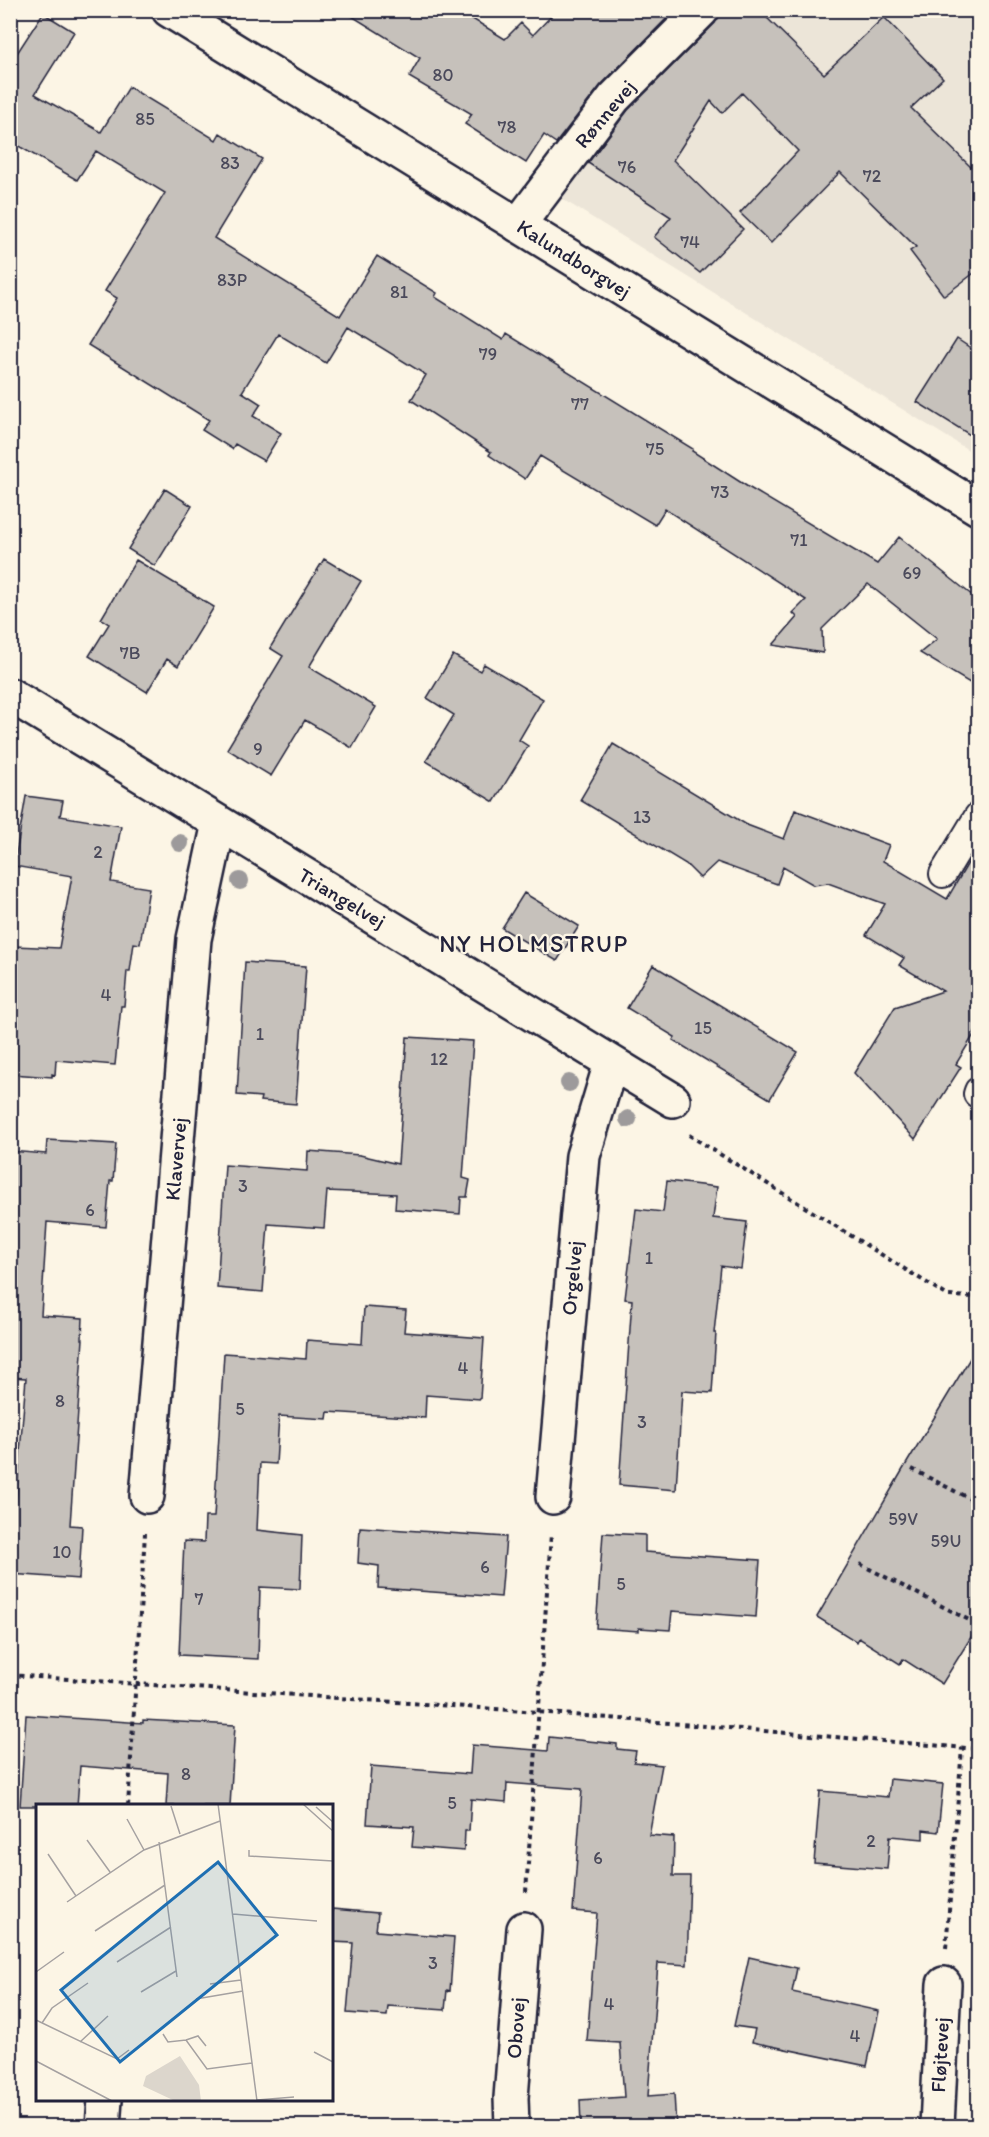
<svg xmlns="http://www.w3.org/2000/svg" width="989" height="2137" font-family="Itim,sans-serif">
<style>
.built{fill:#ece5d8}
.building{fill:#c6c1bb;stroke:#22223b;stroke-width:1.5}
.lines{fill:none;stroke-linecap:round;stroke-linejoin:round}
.lane-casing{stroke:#22223b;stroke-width:30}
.street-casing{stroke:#22223b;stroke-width:38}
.secondary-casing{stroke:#22223b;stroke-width:38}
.path{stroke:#22223b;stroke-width:4;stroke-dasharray:4.5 4.5;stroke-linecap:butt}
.lane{stroke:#fcf5e5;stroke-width:26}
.street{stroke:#fcf5e5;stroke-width:33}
.secondary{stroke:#fcf5e5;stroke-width:33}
.tree{fill:#9d9a9b}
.labels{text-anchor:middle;stroke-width:4.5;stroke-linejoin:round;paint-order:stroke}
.number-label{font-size:18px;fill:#4b4a5b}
.street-label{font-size:21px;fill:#22223b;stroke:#fcf5e5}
.quarter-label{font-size:24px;letter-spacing:1.5px;fill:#22223b;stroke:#fcf5e5}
.inset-road{fill:none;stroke:#a5a1a1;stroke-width:1.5}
.view{fill:#1f6fb2;fill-opacity:0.15;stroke:#1f6fb2;stroke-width:3}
.inset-edge{fill:none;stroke:#22223b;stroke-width:3}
</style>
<rect width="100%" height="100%" fill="#fcf5e5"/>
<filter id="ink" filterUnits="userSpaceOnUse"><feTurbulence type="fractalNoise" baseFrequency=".0167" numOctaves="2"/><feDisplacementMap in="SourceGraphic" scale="12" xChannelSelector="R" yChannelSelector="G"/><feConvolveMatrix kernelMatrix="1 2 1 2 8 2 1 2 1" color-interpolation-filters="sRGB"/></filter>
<g filter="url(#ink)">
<path class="built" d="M713 11H978V456L554 194 614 107Z"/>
<path class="building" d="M342 10H458L505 39 521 23 533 35 557 10H666L670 15 601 85 556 143 544 135 526 163 465 124 472 114 409 77 420 58Z
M720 10H759L824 74 884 17 943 78 911 108 978 174V270L944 296 910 251 916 247 840 172 771 243 740 213 798 151 742 93 722 113 711 101 673 160 743 229 700 273 654 237 671 217 588 163 628 110 715 23Z
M43 13 74 32 35 94 101 132 129 87 216 140 220 133 262 159 214 238 340 316 377 256 437 293 435 297 503 340 506 334 693 449 692 451 748 487 877 564 899 537 978 600V688L920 653 937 639 868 584 822 629 823 653 773 645 797 617 793 613 806 600 665 509 655 525 540 456 525 479 489 455 491 452 411 400 426 375 348 327 326 363 278 334 242 392 261 404 253 416 281 433 264 461 235 444 232 449 202 430 209 420 88 345 117 298 105 291 165 193 96 151 77 180 10 141V64Z
M957 339 978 353V440L917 402Z
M165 489 192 506 155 566 128 549Z
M324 559 361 581 309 667 376 707 352 748 305 720 271 776 227 749 283 656 270 648Z
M136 560 214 607 178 666 167 659 147 692 89 656 109 624 101 619Z
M453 655 480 671 484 664 543 699 519 740 528 746 494 802 426 761 454 715 427 698Z
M613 744 747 825 784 839 795 810 889 845 883 861 947 899 978 846V1028L956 1064 961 1067 915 1139 854 1073 895 1007 943 991 899 965 904 958 866 935 885 904 828 883 814 885 783 867 777 884 717 862 700 878 686 864 580 800Z
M26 796 63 801 60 816 121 826 111 882 149 888 140 944 134 943 130 971H127L124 1006H121L115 1065 56 1060 55 1075 52 1074V1077L12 1074 14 1046 10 1045V1000L15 946 59 948 72 876 14 866Z
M524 893 579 926 557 961 502 928Z
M245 962 306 966 296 1104 260 1101 261 1097 237 1095Z
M653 965 798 1052 770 1099 673 1040 675 1037 627 1008Z
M407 1037 473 1041 463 1178 470 1180 467 1197H461L460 1214 395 1209 396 1194 327 1191 324 1228 268 1224 263 1292 217 1288 225 1165 307 1171 308 1151 360 1155 398 1164Z
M47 1140 116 1144 113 1181H110L106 1227 47 1222 41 1315 83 1318 82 1339H83L70 1525 82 1526 79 1579 10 1574V1501L16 1502 26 1378 10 1377V1151L46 1154Z
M667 1181 717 1187 713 1218 747 1222 741 1269 721 1266 714 1333H716L712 1393 682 1391 676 1490 619 1485 632 1300 625 1299 636 1209 663 1212Z
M364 1307 406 1310 404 1332 484 1338 480 1399 426 1395 425 1418 328 1412 327 1419 279 1416 276 1464 260 1463 257 1530 302 1535 300 1589 260 1587 258 1659 179 1655 184 1541 204 1542 205 1517H214L224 1353 306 1359 307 1340 362 1344Z
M978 1345V1626L942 1684 903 1659 900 1664 859 1638 857 1642 817 1617 902 1471Z
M360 1527 506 1537 501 1597 378 1588 379 1566 358 1563Z
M603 1533 645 1535V1552L760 1560 756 1617 672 1611 670 1630 639 1628V1631L596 1628Z
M26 1715 143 1723V1720L235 1725 230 1806H166L168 1773 80 1766 77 1806H20Z
M549 1737 617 1744V1749L636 1751 634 1762 662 1765 649 1835 674 1837 673 1876H690L687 1965 658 1963 648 2096 674 2094 676 2127H581L580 2100 624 2097 620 2043 587 2041 597 1913 573 1911 582 1789 507 1783 506 1802 471 1799 469 1831H465L464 1851 412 1847 414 1827 367 1824 371 1766 470 1774 472 1745 548 1751Z
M890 1779 943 1784 938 1832 923 1830V1839L890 1836 887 1869 814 1863 820 1791 888 1797Z
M332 1909 378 1913 376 1931 454 1937 450 1991 447 1990 445 2010 388 2006 387 2016 347 2013 353 1943 332 1942Z
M749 1957 797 1968 792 1992 879 2011 867 2066 752 2042 755 2029 734 2026Z"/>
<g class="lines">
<g class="lane-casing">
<path id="lane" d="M943 874 978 816
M977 1094 978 1091"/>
</g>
<g class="street-casing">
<path id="street" d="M518 225 614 98 702 10
M10 695 673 1100
M147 1496 194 939 219 823
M553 1497 583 1156 611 1063
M103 2126 105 2100
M512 2126 511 2098 524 1929
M937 2126 944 1984"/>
</g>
<g class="secondary-casing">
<path id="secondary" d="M169 10 978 508"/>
</g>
<path class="path" d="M689 1135 948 1296 978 1297
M975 1370 978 1371
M912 1469 978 1503
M860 1564 969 1620 978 1621
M10 1675 538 1712 978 1749
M128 1806 145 1533
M526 1892 551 1534
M946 1948 962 1748"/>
<use href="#lane" class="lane"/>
<use href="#street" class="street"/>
<use href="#secondary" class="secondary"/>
</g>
<g class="tree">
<circle cx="180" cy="843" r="9"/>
<circle cx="240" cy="881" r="9"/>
<circle cx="569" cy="1083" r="9"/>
<circle cx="628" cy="1119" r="9"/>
</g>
</g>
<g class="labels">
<g class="number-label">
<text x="443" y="81">80</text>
<text x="145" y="125">85</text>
<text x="507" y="133">78</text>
<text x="230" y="169">83</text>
<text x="627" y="173">76</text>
<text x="872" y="182">72</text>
<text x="690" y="248">74</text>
<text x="232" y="286">83P</text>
<text x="399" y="298">81</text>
<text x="488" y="360">79</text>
<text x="580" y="410">77</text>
<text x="655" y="455">75</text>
<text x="720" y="498">73</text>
<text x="799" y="546">71</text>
<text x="912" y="579">69</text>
<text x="130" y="659">7B</text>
<text x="258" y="755">9</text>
<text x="642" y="823">13</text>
<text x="98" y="858">2</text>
<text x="106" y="1001">4</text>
<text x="703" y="1034">15</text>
<text x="260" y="1040">1</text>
<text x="439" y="1065">12</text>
<text x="243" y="1192">3</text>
<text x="90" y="1216">6</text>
<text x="649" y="1264">1</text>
<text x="463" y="1374">4</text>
<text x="60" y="1407">8</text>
<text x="240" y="1415">5</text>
<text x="642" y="1428">3</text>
<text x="903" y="1525">59V</text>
<text x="946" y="1547">59U</text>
<text x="62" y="1558">10</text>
<text x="485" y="1573">6</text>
<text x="621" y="1590">5</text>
<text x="199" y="1605">7</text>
<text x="186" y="1780">8</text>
<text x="452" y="1809">5</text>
<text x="871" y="1847">2</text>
<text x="598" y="1864">6</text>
<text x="433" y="1969">3</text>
<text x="609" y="2010">4</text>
<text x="855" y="2042">4</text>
</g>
<g class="street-label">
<text transform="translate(605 114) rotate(-50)" y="7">Rønnevej</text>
<text transform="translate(574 259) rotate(32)" y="7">Kalundborgvej</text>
<text transform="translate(342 898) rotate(31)" y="7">Triangelvej</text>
<text transform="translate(176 1159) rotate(-85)" y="7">Klavervej</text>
<text transform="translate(572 1278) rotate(-85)" y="7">Orgelvej</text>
<text transform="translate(516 2028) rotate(-86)" y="7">Obovej</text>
<text transform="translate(940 2055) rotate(-87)" y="7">Fløjtevej</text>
</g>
<g class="quarter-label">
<text x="534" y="952">NY HOLMSTRUP</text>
</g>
</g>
<g transform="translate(36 1804)">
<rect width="297" height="297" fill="#fcf5e5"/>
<path d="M144 252 163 281 165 297H139L107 282 110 272Z" fill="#dcd6cc"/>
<path class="inset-road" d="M182 0 221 297M267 0 297 27M135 2 144 30M280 3 297 18M91 15 108 46M51 36 74 68M123 38 141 173M213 46V52L297 57M12 50 40 92M31 98 108 46 184 17M197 110 281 117M59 127 129 81M81 158 135 123M0 168 28 148M174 180 205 176M105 188 140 167M160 195 207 187M0 216 81 255 93 246M6 219 16 204 52 179M127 230 132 238 150 236 171 265 216 259M150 236 162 232 170 242M44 238 72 212M278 248 297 258M0 257 76 297M221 296 258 293"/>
<path class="view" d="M182 58 241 131 84 258 25 186Z"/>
<rect width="297" height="297" class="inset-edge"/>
</g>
<rect width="989" height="2137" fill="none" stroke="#fcf5e5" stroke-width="36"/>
<rect x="18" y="18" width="953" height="2101" fill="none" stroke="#22223b" stroke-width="2" filter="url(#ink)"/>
</svg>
